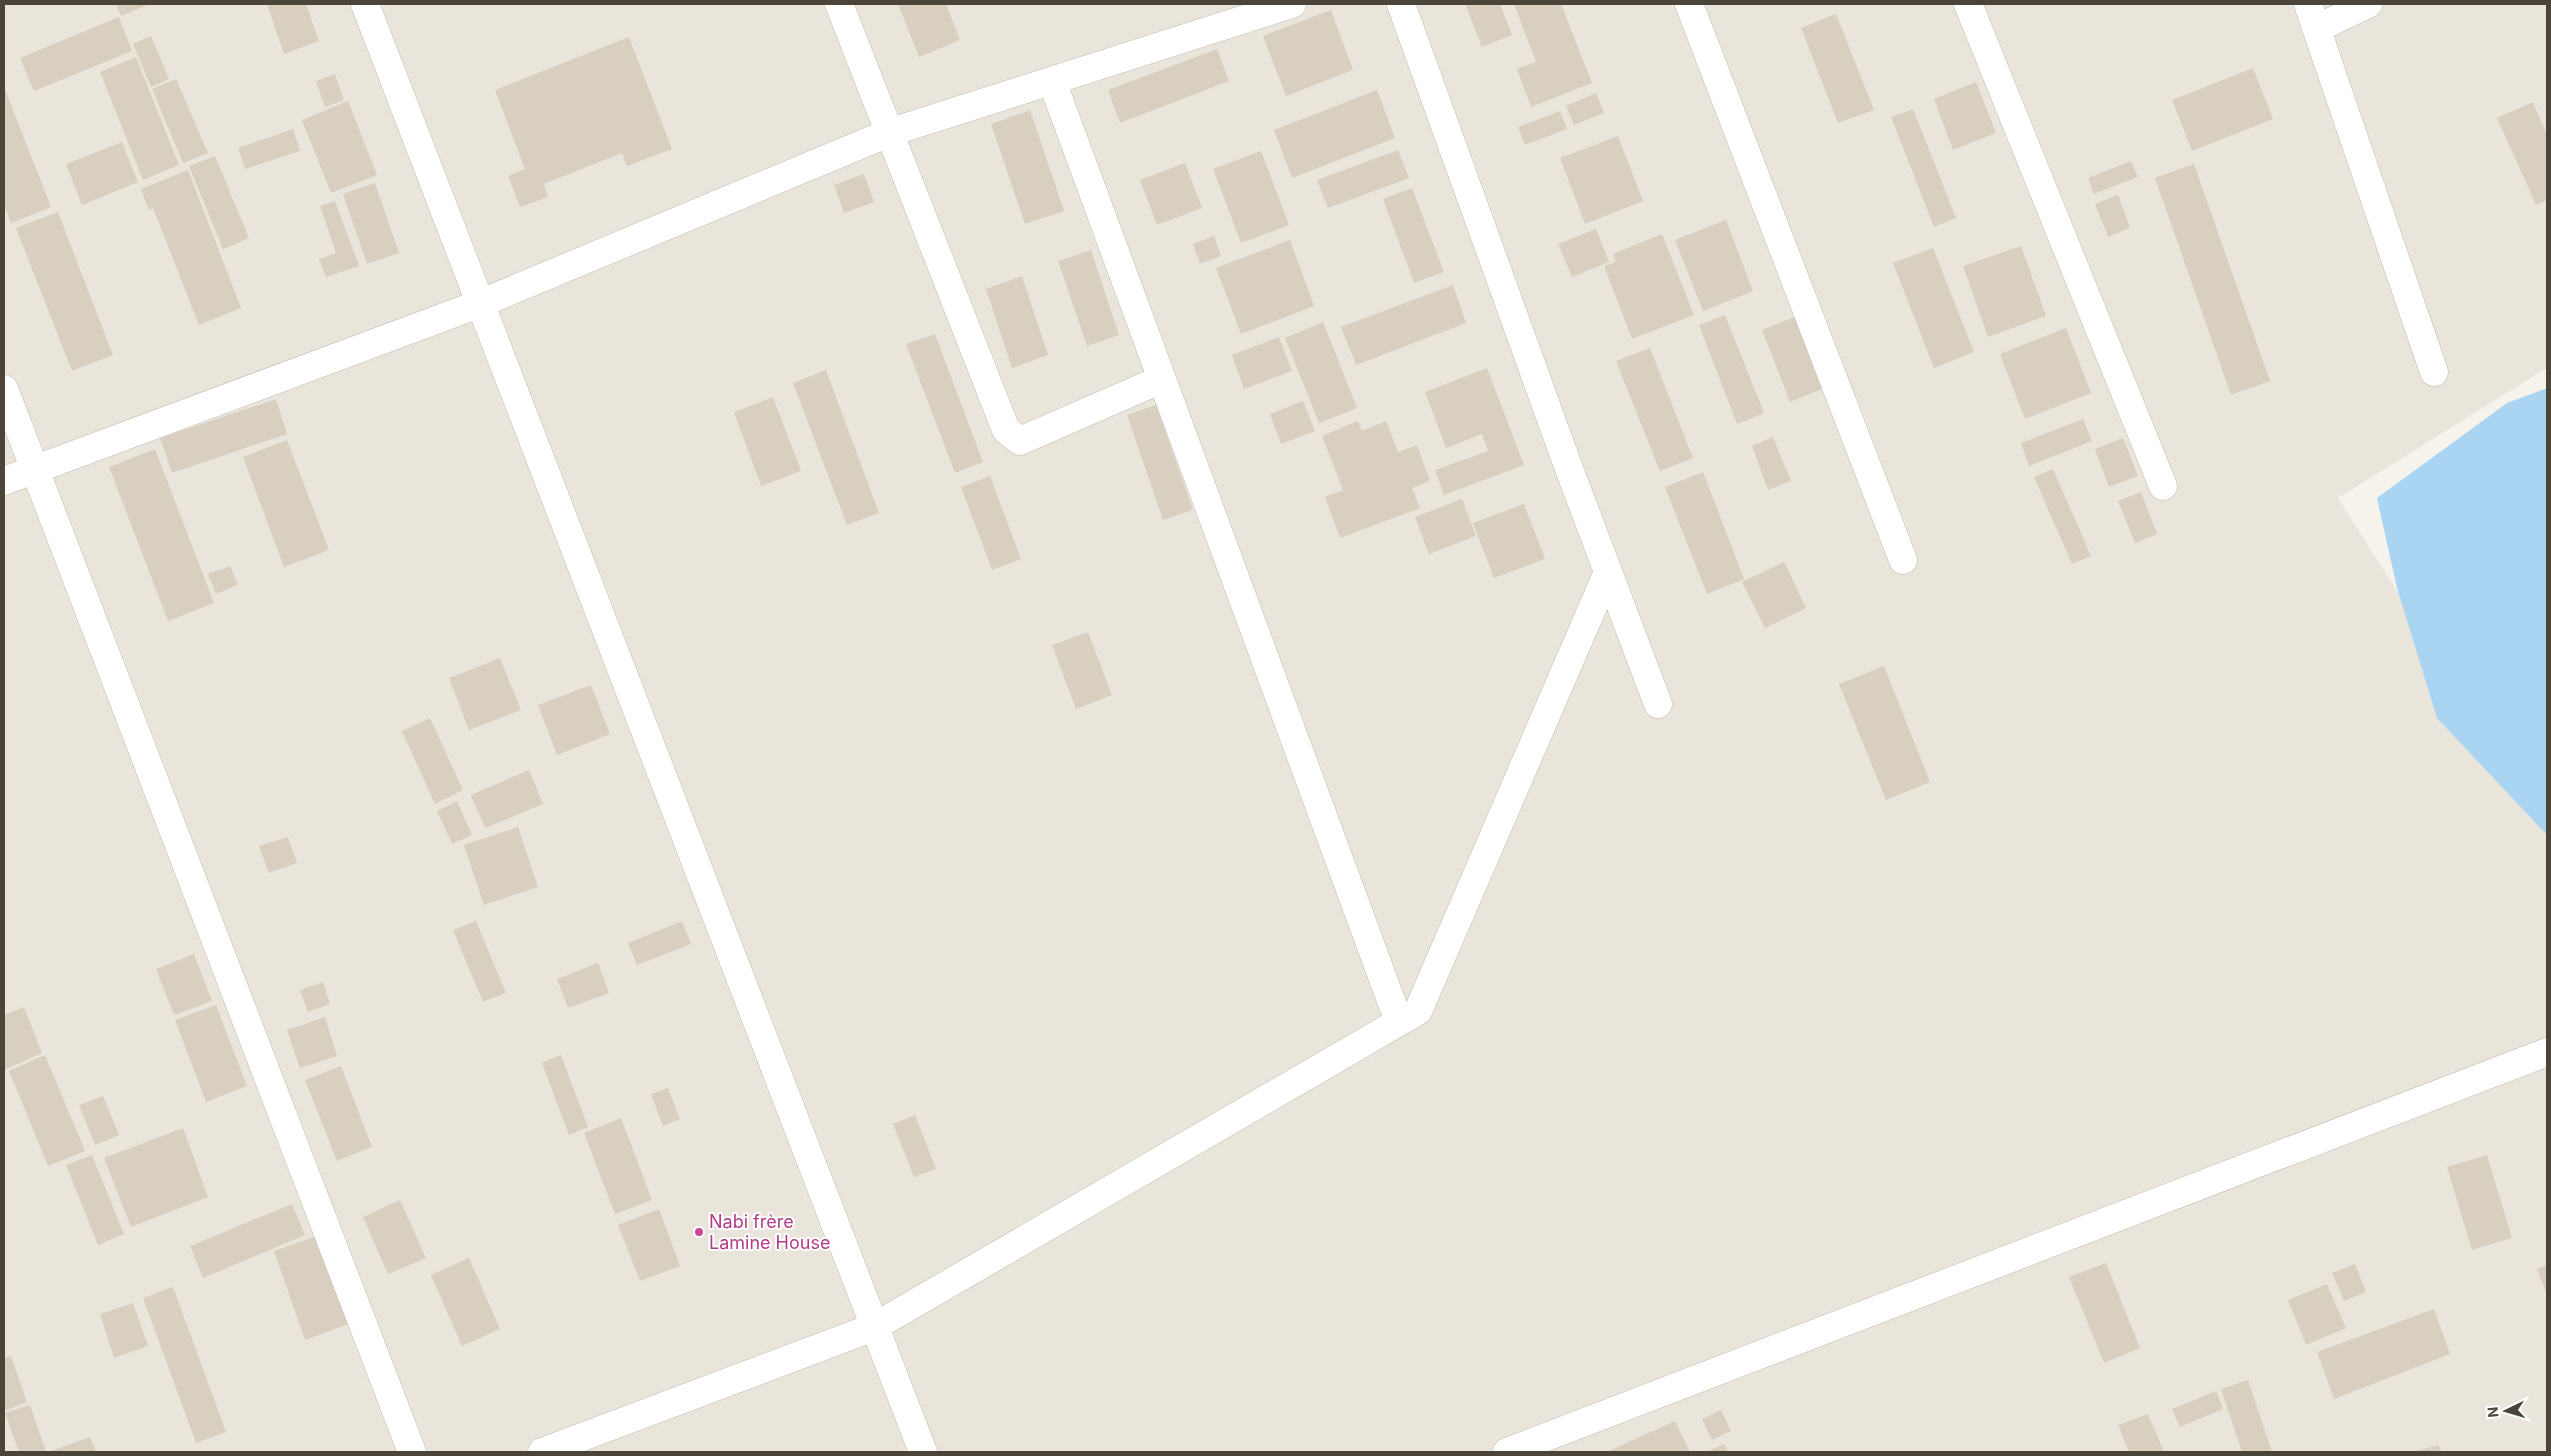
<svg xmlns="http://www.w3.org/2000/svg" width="2551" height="1456" font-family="Inter,sans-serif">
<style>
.residential{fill:#eae5da}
.water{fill:#a9d4f2}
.building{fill:#d8cfc1}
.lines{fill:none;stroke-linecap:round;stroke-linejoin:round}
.minor-casing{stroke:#c2bbae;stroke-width:29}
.minor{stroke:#fff;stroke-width:28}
.hotel-dot{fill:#d1479c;stroke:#fff;stroke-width:2}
.labels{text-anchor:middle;stroke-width:4;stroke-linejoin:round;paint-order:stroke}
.hotel-label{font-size:18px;fill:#b23c85;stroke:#fff;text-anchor:start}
</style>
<rect width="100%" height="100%" fill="#f6f3ec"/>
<path class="residential" d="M4 4H2547V368L2338 498 2547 829V1452H4Z"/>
<path class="water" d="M2547 388V835L2437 718 2397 588 2377 498 2507 403Z"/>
<path class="building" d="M116 4H150L121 16Z
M267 4H306L319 41 284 54Z
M898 4H946L960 40 919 57Z
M1465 4H1500L1512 35 1482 47Z
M1514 4H1561L1592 83 1531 107 1517 69 1536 62Z
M1331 10 1353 70 1286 96 1263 36Z
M1836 14 1874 110 1838 123 1801 28Z
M119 17 132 51 34 91 20 58Z
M151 36 169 79 151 87 133 44Z
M629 37 672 149 627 166 622 153 544 184 548 197 520 207 508 176 525 169 495 90Z
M1217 49 1229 81 1120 123 1108 90Z
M136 57 179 165 143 180 100 72Z
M2253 68 2273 119 2192 151 2172 100Z
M335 74 344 100 325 107 316 81Z
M176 79 208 153 183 163 152 89Z
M1976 82 1996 133 1953 150 1934 99Z
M4 87 51 207 11 223 4 204Z
M1377 90 1395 138 1292 178 1274 130Z
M1596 93 1604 113 1574 125 1566 106Z
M348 101 377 175 331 193 302 120Z
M2533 102 2547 135V200L2536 205 2497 118Z
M1913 109 1956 218 1934 227 1891 117Z
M1030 110 1064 211 1025 224 991 124Z
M1560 111 1567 129 1525 145 1518 127Z
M293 129 300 151 245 169 238 148Z
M1618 136 1643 201 1585 224 1560 158Z
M122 142 138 182 82 205 66 164Z
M1398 150 1409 178 1328 208 1317 180Z
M1261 151 1289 225 1241 243 1213 169Z
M215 156 249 238 223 249 189 166Z
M2131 161 2138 177 2094 194 2088 178Z
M1185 163 1202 208 1157 225 1140 180Z
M2194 164 2270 381 2231 395 2155 178Z
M188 170 241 308 199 325 153 208 149 210 141 189Z
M864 174 874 202 844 213 834 185Z
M375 183 399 253 367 264 343 194Z
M1412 188 1444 272 1414 283 1383 199Z
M2118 195 2130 228 2108 237 2095 204Z
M335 201 359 266 326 277 319 259 336 253 320 206Z
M58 212 113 355 72 371 16 228Z
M1726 220 1753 291 1703 311 1675 240Z
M1596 229 1609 262 1572 277 1558 244Z
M1662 234 1694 315 1632 339 1604 266 1616 262 1613 254Z
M1214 236 1221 256 1200 264 1193 244Z
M1290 240 1314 306 1241 334 1216 268Z
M2021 246 2046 316 1988 337 1963 266Z
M1933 248 1974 352 1934 368 1893 263Z
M1091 250 1119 335 1087 346 1058 261Z
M1022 276 1048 355 1012 368 986 289Z
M1453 285 1466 323 1356 365 1341 327Z
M1725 315 1764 413 1737 424 1699 325Z
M1797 316 1825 388 1790 402 1762 330Z
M1323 322 1357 408 1319 423 1285 338Z
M2066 328 2091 393 2025 419 2000 354Z
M935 334 983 462 955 473 906 344Z
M1279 337 1292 371 1244 389 1232 355Z
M1650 348 1693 458 1660 471 1616 361Z
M1487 368 1524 465 1444 495 1435 470 1488 451 1482 434 1446 448 1425 392Z
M826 370 879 513 847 525 793 383Z
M773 397 801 471 761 486 734 412Z
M276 399 287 434 172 473 160 438Z
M1303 401 1315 431 1281 444 1270 414Z
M1156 405 1193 510 1163 520 1127 415Z
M2083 419 2092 441 2029 466 2021 443Z
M1358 421 1362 431 1386 421 1398 452 1417 445 1430 481 1412 488 1420 508 1340 538 1325 497 1343 490 1322 436Z
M1773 437 1791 481 1768 490 1752 446Z
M2123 438 2138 476 2109 487 2095 449Z
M287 440 329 550 284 567 243 457Z
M155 449 214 603 168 621 109 467Z
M2053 469 2091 556 2072 564 2034 477Z
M1703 472 1744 579 1707 594 1665 487Z
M990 476 1021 559 992 570 961 487Z
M2141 492 2157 534 2135 543 2118 501Z
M1462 499 1476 536 1429 554 1415 517Z
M1524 504 1545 559 1494 578 1473 523Z
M1784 562 1806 608 1765 628 1742 582Z
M230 566 238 585 216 594 208 574Z
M1088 632 1112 695 1076 709 1052 645Z
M500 658 521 710 469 730 449 678Z
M1884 666 1930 782 1886 800 1839 684Z
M591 685 610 734 557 755 538 705Z
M430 718 463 790 435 804 402 731Z
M529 770 543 804 485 828 471 795Z
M457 801 472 835 452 844 437 811Z
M518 827 538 887 484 905 464 845Z
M288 837 297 863 269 873 259 846Z
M476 921 506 993 483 1002 453 930Z
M682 921 691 944 637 965 628 943Z
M194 954 212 1001 174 1015 156 969Z
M598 963 609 993 568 1008 557 979Z
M323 982 330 1004 308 1012 300 990Z
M216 1005 247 1086 206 1102 175 1020Z
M24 1007 42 1053 4 1070V1015Z
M325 1017 337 1056 300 1068 287 1030Z
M45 1055 85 1151 48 1166 9 1071Z
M561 1055 588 1127 569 1135 542 1063Z
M341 1066 372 1147 337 1161 305 1080Z
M668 1088 680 1119 663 1126 651 1094Z
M103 1096 119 1135 95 1145 79 1105Z
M915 1115 936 1169 914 1177 893 1124Z
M621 1118 652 1200 615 1214 584 1133Z
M183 1128 208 1197 131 1227 104 1158Z
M92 1155 124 1234 98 1245 66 1165Z
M2487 1155 2512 1238 2472 1250 2447 1167Z
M400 1200 426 1258 388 1274 363 1217Z
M292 1204 305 1235 203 1278 190 1246Z
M659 1209 680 1266 640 1281 618 1225Z
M317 1236 348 1324 305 1340 274 1251Z
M469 1258 500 1329 462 1346 431 1275Z
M2106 1263 2140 1348 2104 1363 2069 1277Z
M2355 1264 2366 1292 2344 1301 2332 1273Z
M2547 1265V1295L2537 1269Z
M2327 1284 2346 1328 2306 1345 2288 1300Z
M173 1287 226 1432 196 1443 143 1298Z
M133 1303 148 1346 114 1358 100 1314Z
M2434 1309 2450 1354 2334 1399 2317 1352Z
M11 1356 27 1402 4 1411V1358Z
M2248 1380 2272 1452H2242L2221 1389Z
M2216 1391 2223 1409 2180 1427 2172 1409Z
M30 1405 46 1452H19L5 1413Z
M1721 1410 1731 1431 1712 1440 1702 1419Z
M2148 1414 2164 1452H2129L2118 1425Z
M1675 1421 1690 1452H1607Z
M90 1437 96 1452H48Z
M1724 1444 1728 1452H1706Z
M2439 1445 2441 1452H2412Z"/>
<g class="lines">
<g class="minor-casing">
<path id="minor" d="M365 4 923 1452
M839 4 1006 430 1020 441 1162 379
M1401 4 1568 466 1658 704
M1689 4 1903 560
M1968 4 2163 486
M2308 4 2434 372
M2316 29 2368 4
M1052 81 1399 1022
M4 389 412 1452
M4 481 479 304 891 132 1292 4
M542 1452 874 1327 1418 1011 1608 572
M1507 1452 2547 1052"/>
</g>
<use href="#minor" class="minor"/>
</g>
<circle class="hotel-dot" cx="699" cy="1232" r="5"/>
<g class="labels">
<g class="hotel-label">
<text x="709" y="1228">Nabi frère<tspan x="709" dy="21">Lamine House</tspan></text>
</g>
</g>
<rect width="2551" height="1456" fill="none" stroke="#4b4439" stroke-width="10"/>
<g transform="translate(2506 1411) rotate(265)" stroke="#ffffff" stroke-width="4" paint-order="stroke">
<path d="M0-4L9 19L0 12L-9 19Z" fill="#4b4439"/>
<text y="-8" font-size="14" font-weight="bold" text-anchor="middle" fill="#4b4439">N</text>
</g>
</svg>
